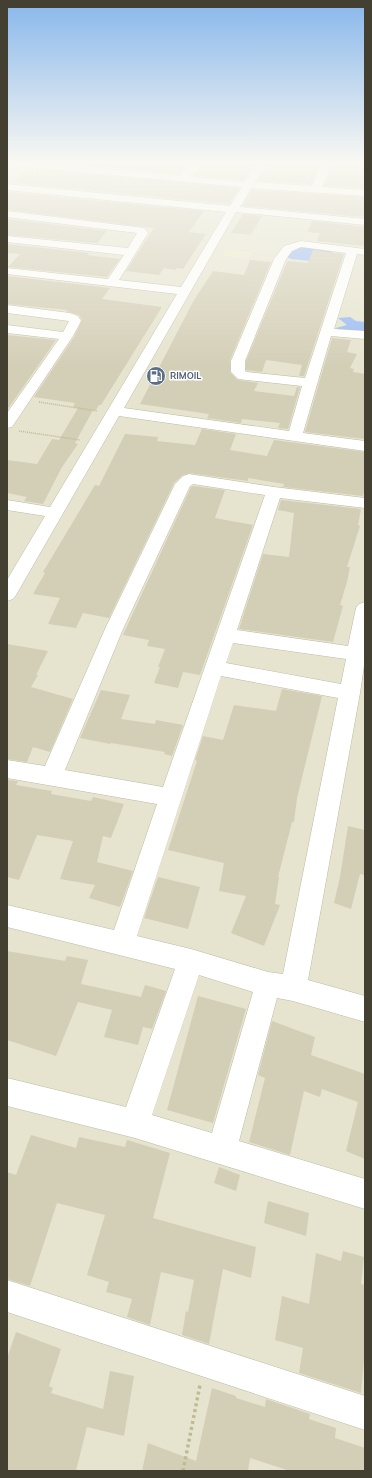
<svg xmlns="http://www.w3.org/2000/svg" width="372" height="1478" font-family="Mulish,sans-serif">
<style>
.residential{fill:#e6e4cf}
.education{fill:#ece9ca}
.water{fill:#99bbf3}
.building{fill:#d3ceb6}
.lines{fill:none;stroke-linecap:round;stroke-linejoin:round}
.minor-casing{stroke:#bdbaa4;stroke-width:1}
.path-far1{stroke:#bfb994;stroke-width:1.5;stroke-dasharray:1 1;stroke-linecap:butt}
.path{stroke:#bfb994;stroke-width:3.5;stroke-dasharray:3 3;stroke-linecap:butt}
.minor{fill:#fff;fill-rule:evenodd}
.labels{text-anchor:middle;stroke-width:3;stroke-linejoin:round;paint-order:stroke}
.far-service-label{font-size:9px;font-weight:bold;fill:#4e5e75;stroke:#fff;text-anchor:start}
</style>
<rect width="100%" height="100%" fill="#f2f0e1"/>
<path class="residential" d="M7 161H365V1471H7Z"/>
<path class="education" d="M225 249 252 252 249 259 222 256 223 254H229V253H223Z"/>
<path class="water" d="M312 246 330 251 333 253 330 263 291 259 283 255 294 247Z
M350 317 356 321 365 322V334L339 331 336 328 347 325 338 318Z"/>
<path class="building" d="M44 161H191L180 174Z
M204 161H256L244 180 193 176Z
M269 161H320L311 184 257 181Z
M333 161H365V188L324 186Z
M28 168 239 188 229 204 14 183Z
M252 190 365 197V211L363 217 242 206Z
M7 192 204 211 189 232 206 234 183 269 177 268 175 270 164 268 159 275 126 271 154 228 7 210Z
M243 214 262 216 251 235 231 233Z
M7 219 107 231 97 243 7 235Z
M312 221 365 227V246L317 241 320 233 307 232Z
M7 244 89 253 87 255 120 259 107 277 8 267 20 254 7 253Z
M313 250 344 254 304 376H299L302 365 266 360 262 372 246 370V361L286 264 288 261 308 263Z
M250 260 271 262 230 360V372L238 380 258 383 254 391 294 396 297 387H300L288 429 278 428 280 423 242 419 241 423 207 418 209 414 140 404 194 300 213 271 244 275Z
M7 276 110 288 102 299 162 307 101 405H99L96 410H93L75 443 78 444 62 467 43 504 24 501 27 497 7 493V460L37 464 52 439 59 440 78 408 73 407 75 403 34 397 74 337 82 320 79 315 66 311 67 310 7 304Z
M7 335 56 340 7 410Z
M332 338 351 340 347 352 357 354 350 368 354 369 353 372 365 374V439L305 432Z
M202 429 236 434 230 450 267 456 274 440 365 452V488L363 496 283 487 284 484 248 478V481L189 473 183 475 174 483 109 618 83 613 76 628 48 624 60 598 33 594 45 573 43 572 89 495 95 485 99 486 125 434 158 437 157 441 195 445Z
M193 486 225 490 215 518 253 525 200 675 183 672 178 688 154 683 160 667H158L165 649 147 646 149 640 123 635 191 487Z
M281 500 361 509 358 525 360 526 347 567H350L347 582 340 605 343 606 333 642 239 629 263 554 289 557 294 513 278 510Z
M7 644 48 651 36 675H38L31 687 73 699 50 752 33 747 27 762 7 759Z
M282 689 322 696 297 798 294 822H292L278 877H279L275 904 280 905 264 946 231 933 246 896 219 891 224 863 168 850 197 761 195 760 203 736 223 740 234 705 276 711Z
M101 690 130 695 121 719 155 724 156 720 183 725 172 756 164 754 165 752 142 748 111 743 110 744 80 738Z
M7 780 18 781 16 785 52 791 51 794 91 801 93 797 124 804 111 838 103 836 97 862 133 871 120 907 89 898 95 885 60 879 73 841 37 835 19 880 7 877Z
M348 826 365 830V875L360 874 351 909 334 903 340 877Z
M158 877 200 887 188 929 144 918Z
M7 951 65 961 67 956 88 960 81 984 141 997 145 985 166 991 152 1029 143 1027 138 1045 104 1037 112 1010 78 1002 56 1056 7 1040Z
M198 996 246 1009 213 1123 167 1110Z
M272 1021 315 1037 311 1055 365 1074V1159L346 1151 358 1102 322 1089 320 1097 304 1091 290 1155 249 1142 265 1078 258 1075Z
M31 1135 76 1148 79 1137 125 1147 127 1140 170 1153 153 1218 256 1247 251 1278 223 1269 209 1344 182 1335 186 1311 188 1312 194 1280 161 1272 150 1325 127 1317 132 1299 106 1292 109 1282 87 1275 105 1215 57 1203 30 1286 7 1279V1172L16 1175Z
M219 1167 240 1175 236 1191 214 1183Z
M268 1201 309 1213 306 1236 264 1223Z
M343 1251 364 1257 361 1284 365 1285V1349L361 1393 299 1373 303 1348 275 1340 282 1296 309 1304 316 1253 341 1261Z
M16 1332 61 1349 49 1386 53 1388 51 1393 103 1409 110 1371 134 1376 124 1436 87 1427 76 1471H7V1358Z
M212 1388 236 1396V1398L265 1407 266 1399 310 1414 309 1419 336 1428 335 1438 365 1448V1471H290L250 1458 248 1471H142L148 1443 196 1461Z"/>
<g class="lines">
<g class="minor-casing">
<path id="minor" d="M7 161H27L181 176 193 161H203L190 177 245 182 258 161H268L254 182 312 186 322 161H332L322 187 365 190V196L251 188 240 207 365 219V225L236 212 124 408 289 431 302 386 238 379 231 372V361L274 259 284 246 301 241 365 249V255L357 254 334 329 365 331V339L331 336 303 433 365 441V451L119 416 16 595 13 599 7 601V580L45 516 7 510V500L50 507 177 294 7 274V268L108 279 124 255 7 242V236L128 248 137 233 7 217V211L144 228 148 233 119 280 181 287 226 212 7 190V184L230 206 242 187 7 165ZM301 247 346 253 305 378 247 372 245 371V361L286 259 292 251Z
M7 305 70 313 78 316 81 321 73 336 12 427 7 428V413L59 339 7 333V325L63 332 69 321 7 313Z
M189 474 274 487 365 498V508L280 498 237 630 348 646 356 608 359 604 365 602V659L360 693 308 980 365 996V1022L293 1001 277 998 239 1141 365 1179V1209L135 1138 7 1106V1078L126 1107 175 969 7 927V905L114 930 157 804 7 778V760L45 766 105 629 175 484 183 476ZM193 484 265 495 163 787 65 770 123 629 190 486ZM233 643 346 659 341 684 226 663ZM221 676 338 698 283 974 268 972 191 949 137 936ZM199 975 253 992 212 1133 152 1115Z
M7 1280 365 1396V1430L7 1312Z"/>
</g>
<path class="path-far1" d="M39 402 97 411
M19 431 80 440"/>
<path class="path" d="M183 1471 200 1385"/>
<use href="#minor" class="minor"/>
</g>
<linearGradient id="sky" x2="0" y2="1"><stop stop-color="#88b7ec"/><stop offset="0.44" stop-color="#f9f8f2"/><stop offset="1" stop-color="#f9f8f2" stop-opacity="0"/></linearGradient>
<rect width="372" height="368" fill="url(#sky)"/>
<defs>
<g id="fuel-disc" transform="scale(1)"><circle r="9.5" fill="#5c6f8a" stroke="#fff"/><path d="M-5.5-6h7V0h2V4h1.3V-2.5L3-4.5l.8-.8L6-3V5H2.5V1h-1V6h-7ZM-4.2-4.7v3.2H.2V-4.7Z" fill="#fff"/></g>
</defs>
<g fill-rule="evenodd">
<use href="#fuel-disc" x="156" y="376"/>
</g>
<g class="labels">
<g class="far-service-label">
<text x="170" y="379">RIMOIL</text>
</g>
</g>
<rect width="372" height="1478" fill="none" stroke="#434032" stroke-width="16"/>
</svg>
